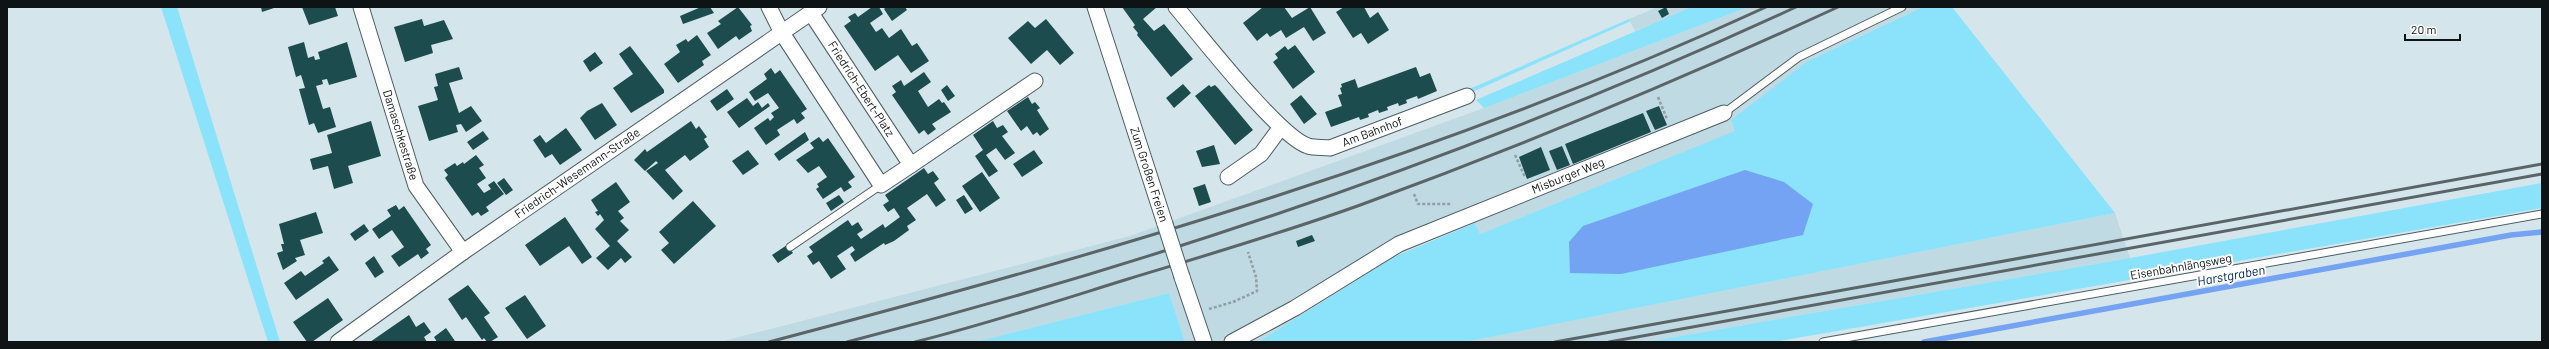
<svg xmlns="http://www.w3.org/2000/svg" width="2549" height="349" font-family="Barlow,sans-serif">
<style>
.built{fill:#bfdae2}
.green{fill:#8ae2fb}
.water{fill:#74a3f3}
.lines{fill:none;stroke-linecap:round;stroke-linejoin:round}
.stream{stroke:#74a3f3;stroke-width:5.5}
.building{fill:#1c4c4d}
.service-casing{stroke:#4e5d62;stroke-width:9}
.minor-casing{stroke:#4e5d62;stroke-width:17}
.path{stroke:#919ea2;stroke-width:2.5;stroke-dasharray:3 2;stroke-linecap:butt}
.service{stroke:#fff;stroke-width:7}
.minor{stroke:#fff;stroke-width:15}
.rail{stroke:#5b6568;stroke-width:3}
.minor-bridge-casing{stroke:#4e5d62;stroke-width:17;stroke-linecap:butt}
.minor-bridge{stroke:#fff;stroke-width:15}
.labels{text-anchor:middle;stroke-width:4;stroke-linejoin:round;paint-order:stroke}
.street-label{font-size:12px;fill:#0e1416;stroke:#fff}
.water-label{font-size:13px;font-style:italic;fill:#00266a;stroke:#fff}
</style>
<rect width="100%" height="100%" fill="#d4e6eb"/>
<path class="built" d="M1658 7H1692L1693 8 1635 31 1629 19Z
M1748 7H1923L1808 61 1736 131 1480 234 1475 223 1434 238 1396 256 1258 342H1185L1169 293 975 342H720L1130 236 1484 108Z
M2115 213 2130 258 1646 342H1465Z"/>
<path class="green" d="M161 7H177L280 342H268Z
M1692 7H1748L1484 108 1476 100Z
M1923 7H1952L2115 213 1465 342H1258L1396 256 1475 223 1480 234 1735 131 1731 120 1808 61Z
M1629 19 1631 21 1470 93 1467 90Z
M2542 183V208L1774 342H1646L2130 258Z
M1169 293 1185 342H975Z"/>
<path class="water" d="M1745 170 1784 182 1813 204 1803 235 1621 274 1570 273 1569 242 1583 226Z"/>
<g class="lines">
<path class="stream" d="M1924 342 2511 235 2542 232"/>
</g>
<path class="building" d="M261 7H277L262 12Z
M302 7H335L338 16 309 25Z
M701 7H710L714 13 683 24 680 16Z
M738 7 752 25 750 26 752 31 739 40 736 36 718 49 707 33 721 24 718 21Z
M872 7H879L883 14 870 23 876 32 882 28 889 38 901 29 912 46 917 43 929 61 911 73 898 55 875 71 844 26 851 21 848 17 855 13 858 17Z
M886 7H905L907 10 892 21 884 9Z
M1122 7H1157L1143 19 1154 31 1164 24 1193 59 1171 77 1137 35 1138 33 1133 27 1135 25Z
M1263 7H1284L1292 18 1310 7 1326 33 1313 41 1304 27 1286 38 1281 30 1270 37 1267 33 1257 41 1243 23Z
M1344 7H1364L1370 18 1378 12 1389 30 1368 44 1361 33 1353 38 1336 12Z
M1666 7 1669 14 1662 18 1658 11Z
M422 19 424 26 444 20 453 39 431 45 433 53 405 62 394 27Z
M1046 19 1074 53 1060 65 1047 50 1031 64 1008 38 1028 21 1035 28Z
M697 35 711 55 702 61 704 65 678 83 664 64 680 52 676 45 686 39 688 42Z
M304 42 308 58 314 56 315 60 320 59 318 52 347 42 357 77 329 85 327 79 322 80 323 84 316 86 323 109 330 107 336 127 318 133 314 123 309 125 299 89 305 88 301 75 296 77 288 47Z
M1295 45 1315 72 1293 89 1273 62 1278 58 1275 54 1285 46 1288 50Z
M630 46 664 90V93L631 113 613 88 633 74 619 54Z
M595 52 603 63 590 72 583 61Z
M459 67 463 79 449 83 459 113 471 106 482 121 466 132 461 124 456 125 458 132 429 141 418 106 438 100 434 87 438 86 435 74Z
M1416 67 1420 77 1430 73 1437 91 1418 99 1417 96 1406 100 1407 103 1399 106 1398 103 1387 107 1388 110 1379 113 1378 110 1368 114 1369 117 1360 120 1359 117 1331 127 1325 112 1342 106 1338 95 1342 94 1340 88 1342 87 1341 84 1355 79 1358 88Z
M771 68 775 74 780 70 807 109 801 113 805 118 797 124 794 119 777 130 780 135 766 145 754 128 768 118 770 121 774 117 771 113 779 108 768 93 755 101 749 92 767 79 764 74Z
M924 72 931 82 918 91 928 107 939 99 942 103 944 102 951 112 932 124 936 129 928 135 924 130 919 134 892 95 896 92 892 86 901 80 904 86Z
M1183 84 1191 93 1174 108 1166 98Z
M947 85 955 96 948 101 941 90Z
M1209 85 1211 87 1215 85 1218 88 1253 130 1235 145 1195 96Z
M727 89 734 99 717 111 710 101Z
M1301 95 1317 114 1304 124 1290 104Z
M1028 97 1032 104 1035 102 1040 108 1037 110 1049 129 1040 136 1037 132 1033 135 1027 126 1021 131 1007 111Z
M747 98 753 106 758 102 762 108 768 103 770 106 739 128 727 112Z
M602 103 617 125 595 140 580 118 587 111Z
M1659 106 1667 125 1655 130 1646 111Z
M1643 113 1651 132 1573 164 1565 144Z
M371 121 381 156 348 166 353 183 334 189 328 166 313 170 310 159 332 153 327 135Z
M691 121 696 129 699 126 707 137 704 139 709 147 690 161 685 155 665 170 683 191 673 200 646 171 658 163 656 161 645 171 634 160 645 149 647 152Z
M993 121 997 128 1003 125 1008 132 1002 136 1015 153 1005 160 996 148 986 155 998 171 989 177 975 156 983 150 973 135Z
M566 128 582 150 560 165 552 154 545 158 533 140 540 135 546 143Z
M483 131 489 139 473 150 467 142Z
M805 132 809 140 779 161 774 154Z
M819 137 823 142 828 138 855 177 848 182 852 187 844 192 841 187 823 199 816 189 819 187 817 184 827 177 822 170 819 166 808 173 796 160 814 148 810 143Z
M1214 145 1220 164 1202 167 1196 151Z
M1562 146 1570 165 1557 170 1549 151Z
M1541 147 1550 170 1527 179 1519 157Z
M748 150 759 164 743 175 732 161Z
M1034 150 1043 163 1022 177 1013 164Z
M476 155 484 165 479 168 486 178 477 184 484 193 491 189 488 185 494 181 504 194 486 207 489 211 481 216 478 212 472 216 445 178 448 175 444 170 455 163 457 166 463 162 464 164Z
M924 168 928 174 933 171 939 179 934 183 946 200 936 207 927 194 907 208 916 220 907 226 909 230 894 241 885 245 884 243 855 262 850 254 855 250 852 246 837 256 846 269 831 279 819 261 813 265 807 256 813 252 809 247 848 220 852 226 858 222 863 230 857 234 861 239 883 224 885 228 900 217 894 208 888 212 883 205 889 201 885 195Z
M982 172 1000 198 980 212 962 186Z
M504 178 513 190 506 195 497 183Z
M616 182 630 202 618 211 624 218 620 221 629 230 617 241 632 257 625 263 621 258 608 270 596 258 610 246 595 229 604 220 600 214 598 216 595 212 598 211 591 200Z
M1205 184 1211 202 1199 206 1193 188Z
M839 195 844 202 831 211 826 203Z
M964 195 973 209 965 214 956 200Z
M693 201 716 226 674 264 661 250 669 243 659 232Z
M396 205 399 210 404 206 431 245 426 249 429 253 421 259 418 254 399 267 391 256 404 247 392 230 379 239 372 229 391 216 387 210Z
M316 212 323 233 300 240 305 255 295 258 297 261 283 270 277 253 283 251 281 244H284L279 224Z
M565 217 592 257 582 264 569 246 540 266 525 245Z
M364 224 369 231 355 241 350 234Z
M1312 235 1315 241 1298 247 1296 241Z
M787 245 793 253 778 263 772 255Z
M329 256 339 270 296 300 284 283 301 271 305 276 324 263 322 261Z
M374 256 384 272 375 278 365 263Z
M468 285 490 313 484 317 498 337 490 342H487L484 338 482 340 466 317 462 320 448 299Z
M525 295 546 326 527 339 505 308Z
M328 298 343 320 312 342H307L293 322Z
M409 315 416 327 424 322 431 332 424 337 427 342H370Z
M446 328 455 341 437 342 434 337Z"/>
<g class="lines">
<g class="service-casing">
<path id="service" d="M1724 113 1799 57 1902 7
M790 247 881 185
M1823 342 2542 214"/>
</g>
<g class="minor-casing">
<g id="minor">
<path id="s1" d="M361 7 416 186 463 252"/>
<path d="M769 7 782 33 881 185 911 165 811 13"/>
<path id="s2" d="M1095 7 1165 224"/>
<path id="s3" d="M1176 7C1200 35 1279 137 1308 146 1315 148 1323 147 1330 148L1467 96"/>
<path d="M911 165 1035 81"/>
<path d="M1228 177 1261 154 1281 127"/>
<path d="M1182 277 1204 342"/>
<path id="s4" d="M338 342 463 252 819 7"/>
<path id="s5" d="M1232 342 1295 308 1399 244 1724 113"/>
</g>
</g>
<path class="path" d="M1658 97 1667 119
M1515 155 1525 177
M1414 194 1418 204H1451
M1209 309 1233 302 1257 291 1256 277 1248 252"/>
<use href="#service" class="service"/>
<use href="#minor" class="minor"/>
<path class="rail" d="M769 342C1109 253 1447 154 1766 7
M847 342C1173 258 1491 148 1796 7
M915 342C987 324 1057 301 1128 279 1207 255 1286 232 1363 204 1524 145 1682 79 1838 7
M1555 342 2542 164
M1609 342 2542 174"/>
<g class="minor-bridge-casing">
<path id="minor-bridge" d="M1165 224 1182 277"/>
</g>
<use href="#minor-bridge" class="minor-bridge"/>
</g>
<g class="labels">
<g class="street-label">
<text transform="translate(861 89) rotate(57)" y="4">Friedrich-Ebert-Platz</text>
<text dy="4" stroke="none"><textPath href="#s3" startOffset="260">Am Bahnhof</textPath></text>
<text dy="4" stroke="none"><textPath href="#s1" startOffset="134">Damaschkestraße</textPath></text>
<text dy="4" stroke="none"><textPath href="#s4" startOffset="293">Friedrich-Wesemann-Straße</textPath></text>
<text dy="4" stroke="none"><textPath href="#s2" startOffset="176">Zum Großen Freien</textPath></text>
<text dy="4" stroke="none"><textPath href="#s5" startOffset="376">Misburger Weg</textPath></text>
<text transform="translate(2181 267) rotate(-10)" y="4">Eisenbahnlängsweg</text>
</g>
<g class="water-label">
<text transform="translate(2231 275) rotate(-10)" y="5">Harstgraben</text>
</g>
</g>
<rect width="2549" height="349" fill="none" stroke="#0e1416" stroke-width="16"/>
<path d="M2405 34v6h55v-6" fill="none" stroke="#0e1416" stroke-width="2"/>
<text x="2411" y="34" font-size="12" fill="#0e1416" stroke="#ffffff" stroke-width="3" paint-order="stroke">20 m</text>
</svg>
